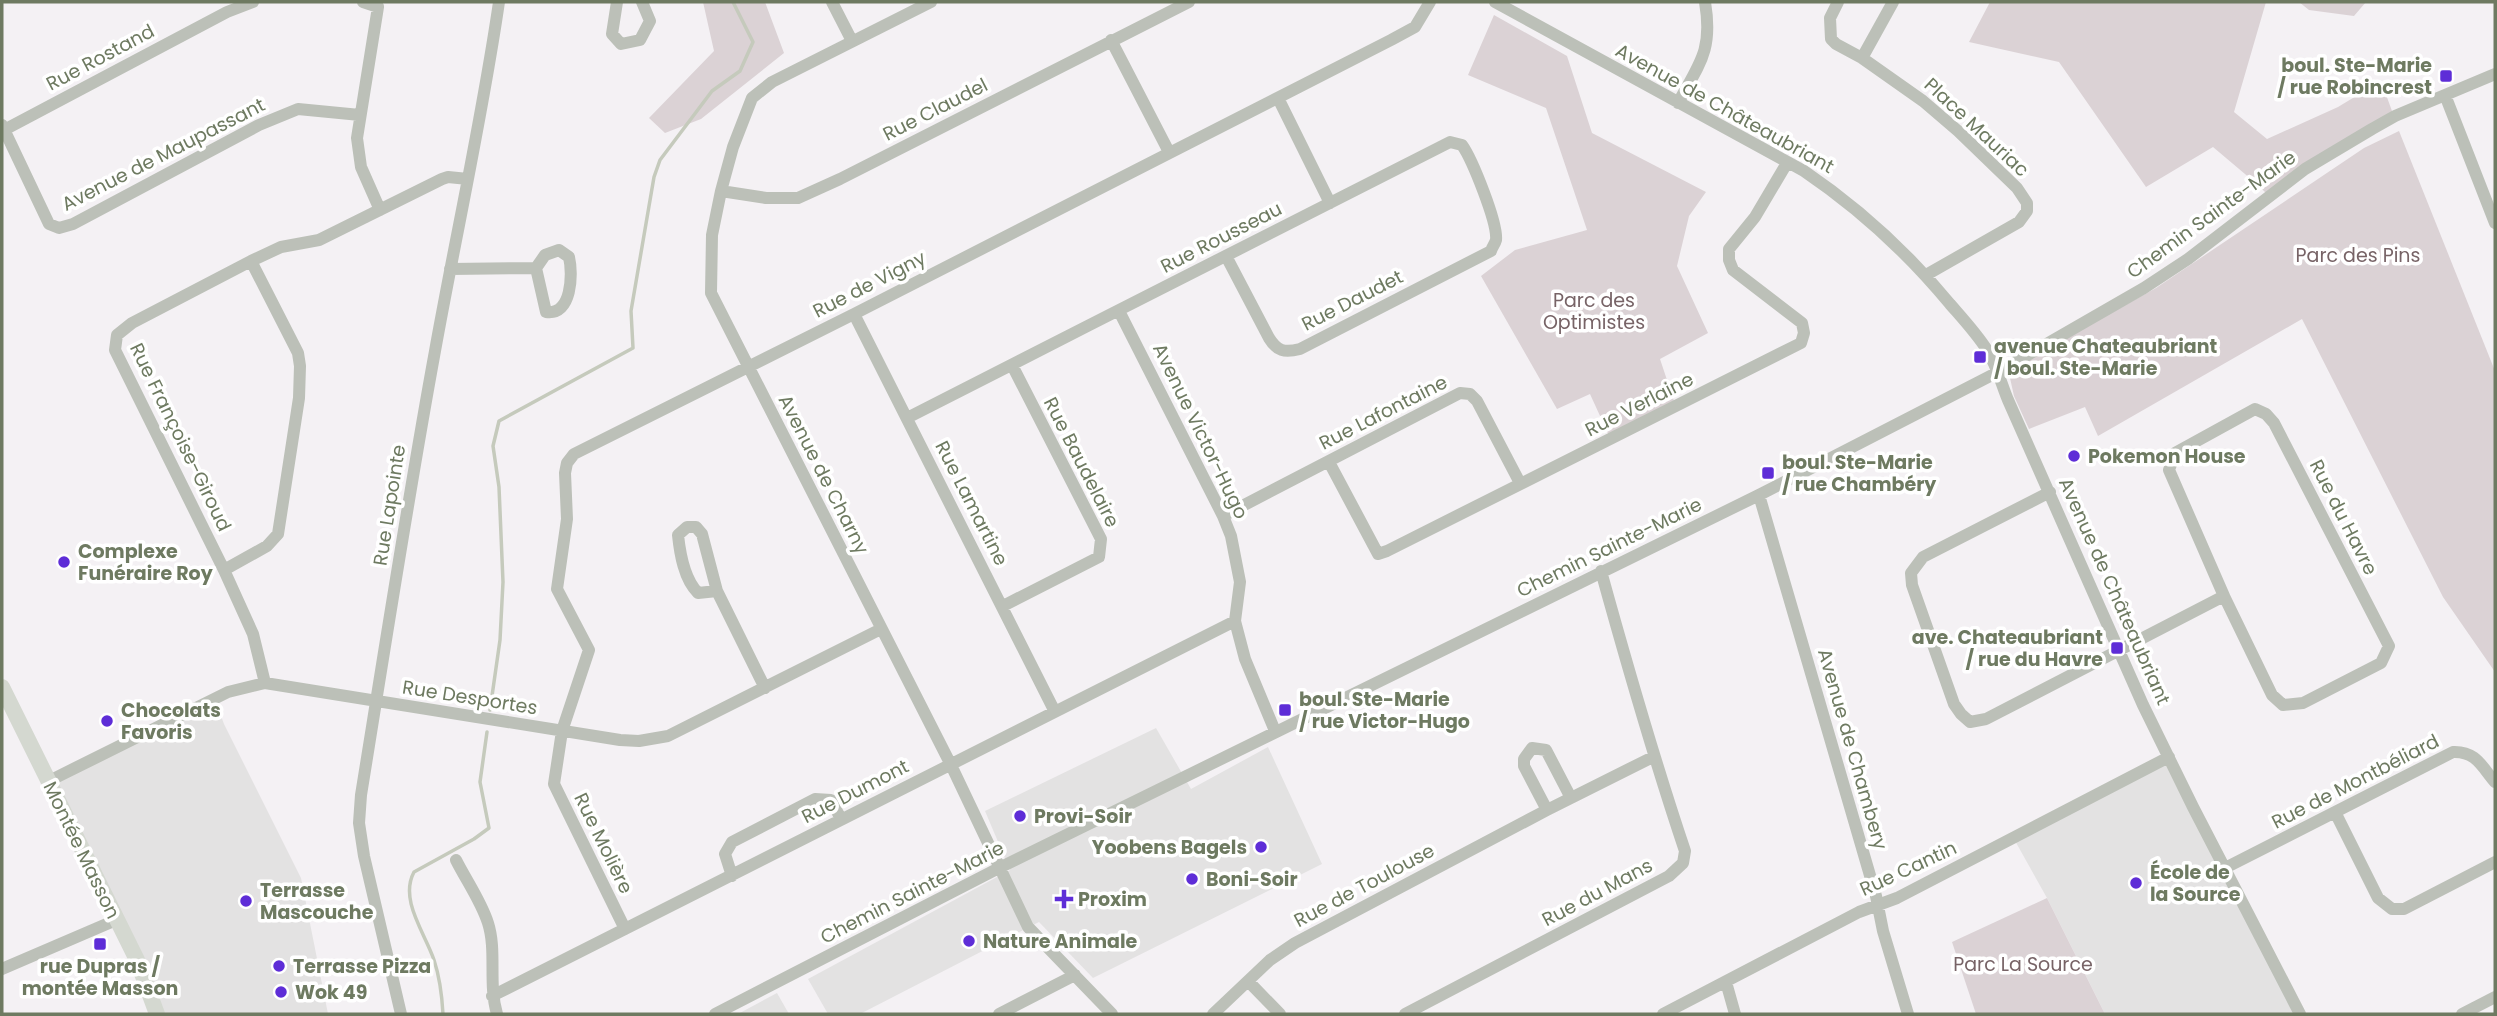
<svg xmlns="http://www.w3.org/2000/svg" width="2497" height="1016" font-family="Poppins,sans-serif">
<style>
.built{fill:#e3e2e2}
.green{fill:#dbd2d5}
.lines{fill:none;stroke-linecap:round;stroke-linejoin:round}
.stream{stroke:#c5cabc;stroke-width:3.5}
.minor{stroke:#bcc0b8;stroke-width:12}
.major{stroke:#d4d8d0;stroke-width:16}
.poi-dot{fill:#5e2dd7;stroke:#fff;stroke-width:2.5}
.labels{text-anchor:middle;stroke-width:7;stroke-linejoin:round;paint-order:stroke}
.street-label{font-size:19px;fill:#6e7a61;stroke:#fff}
.poi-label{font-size:19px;font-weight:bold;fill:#6e7a61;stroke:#fff;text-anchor:start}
.park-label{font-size:19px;fill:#776366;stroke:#fff}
</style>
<rect width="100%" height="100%" fill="#f4f1f4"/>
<path class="built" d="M215 700 224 724 301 878 328 1014H154L50 782Z
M1156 728 1191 789 1268 747 1322 864 1093 978 1039 922 860 1014H828L808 979 1010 870 985 811Z
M2169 757 2295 1014H2105L2047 898 2014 839Z
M777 993 789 1014H738Z"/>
<path class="green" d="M703 2H765L784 53 701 119 665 133 649 118 714 51Z
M1990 2H2266L2234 112 2267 139 2338 107 2381 81 2392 111 2269 196 2258 185 2213 147 2146 187 2059 62 1969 42Z
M2299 2H2366L2354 16 2309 10Z
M1494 15 1567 56 1592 133 1706 192 1689 216 1677 266 1708 333 1660 359 1676 407 1611 440 1590 394 1557 409 1481 276 1515 250 1587 230 1546 108 1468 75Z
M2399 131 2495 371V672L2443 597 2302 319 2098 436 2085 407 2029 429 2014 396 2010 378 2016 366 2156 288 2364 148Z
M2047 898 2105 1014H1976L1952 942Z"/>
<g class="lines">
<path class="stream" d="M490 710 500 640 503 582 499 487 493 446 499 421 633 348 631 311 654 177 660 160 712 91 740 71 753 42 733 2
M443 1014C442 996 440 978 434 960 425 933 399 900 414 872L474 839 489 828 480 782 487 732"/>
<path class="minor" d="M363 2 378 7 357 138 361 167 380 210
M617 2 612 34 621 44 640 40 650 21 642 2
M832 2 852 41
M931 2 772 82 752 98 733 147 721 191 712 235 711 293 951 765 1028 927 1112 1014
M1495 2 1804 171C1860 209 1907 252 1950 304 1963 319 1977 334 1987 350 1997 366 2001 383 2008 400L2143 705 2193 807 2300 1014
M1838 2 1830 18 1831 39 1836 44 1862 58 1923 101 1958 131 2017 188 2027 203V211L2019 222 1926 275
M1111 40 1169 152
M1862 58 1893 2
M2445 95 2495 223
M1278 98 1330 203
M1678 103C1700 63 1713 50 1705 2
M2 125 49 224 59 228 73 224 259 125 298 109 360 115
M4 130 227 12 253 2
M721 191 766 198H798L840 179 1189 2
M559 250 569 257C573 274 572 316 546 312L536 268 545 255Z
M450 269 536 268
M1119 311 1223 516 1231 536 1240 582 1235 621 1245 659 1275 731
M854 314 1054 710
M907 418C1088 326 1269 233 1450 142L1462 145C1472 159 1498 223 1496 240 1495 244 1492 247 1491 251L1300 349C1284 353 1277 351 1269 338L1226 256
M1329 462 1378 554 1387 551 1801 343 1804 333 1802 323 1733 270 1729 260V249L1755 217 1787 163
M2050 492 1923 557 1911 573 1912 585 1954 704 1961 714 1970 722 1986 719 2224 596 2169 470 2175 453 2255 409 2266 414 2274 423 2389 646 2381 663 2303 703 2283 705 2272 695 2224 596
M1759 495 1876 896 1883 931 1908 1014
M1223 516 1460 393 1470 394 1477 401 1520 483
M224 570 267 546 278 534 299 398 300 366 298 353 251 261
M717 591 698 593C684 579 680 554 678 535L687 527H696L702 534 717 591 765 688
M1003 606 1099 557 1101 539 1012 365
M265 683 253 634 224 570 115 350 117 335 132 323 251 261 281 247 319 240 442 179 448 177 468 179
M49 781 228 692 265 683 620 740 639 741 668 736 881 629
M1547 810 1524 766V759L1532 748 1546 750 1571 798
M2335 812 2378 898 2392 909H2404L2495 862
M456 860C466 880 481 901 488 923 497 951 488 983 497 1014
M2225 868 2453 752C2476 751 2482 767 2495 782
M732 876 725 854 732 842 815 799 831 800 841 819
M625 929 554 784 562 731 589 650 557 589 567 519 565 473 567 463 574 454 854 314 1391 40 1415 27 1430 2
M2 969 116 920
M1248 981 1280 1014
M1726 982 1735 1014
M492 996 1235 621
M401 1014 364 856 359 823 361 795C385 647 408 498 435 351 456 234 482 119 499 2
M715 1014 999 868 1759 495 1998 372 2144 288 2188 259 2305 169 2372 129 2395 116 2495 74
M999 1014 1075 975
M1213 1014 1270 960 1295 943 1547 810 1653 757
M1405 1014 1669 876 1683 863 1685 851C1654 759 1627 665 1601 571
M1663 1014 1859 912 1897 898 2169 757
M2462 1014 2495 997"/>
<path class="major" d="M2 687 137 960 157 1014"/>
</g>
<g class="poi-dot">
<rect x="2439" y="69" width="14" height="14" rx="3.5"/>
<rect x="1973" y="350" width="14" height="14" rx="3.5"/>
<circle cx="2074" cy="456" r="7"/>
<rect x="1761" y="466" width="14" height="14" rx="3.5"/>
<circle cx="64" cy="562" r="7"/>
<rect x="2110" y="641" width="14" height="14" rx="3.5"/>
<rect x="1278" y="703" width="14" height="14" rx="3.5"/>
<circle cx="107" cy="721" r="7"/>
<circle cx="1020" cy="816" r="7"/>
<circle cx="1261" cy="847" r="7"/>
<circle cx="1192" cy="879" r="7"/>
<circle cx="2136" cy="883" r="7"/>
<path d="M1060.5 888.5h7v7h7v7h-7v7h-7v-7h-7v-7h7z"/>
<circle cx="246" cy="901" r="7"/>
<circle cx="969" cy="941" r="7"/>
<rect x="93" y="937" width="14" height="14" rx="3.5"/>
<circle cx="279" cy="966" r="7"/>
<circle cx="281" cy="992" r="7"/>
</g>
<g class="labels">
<g class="street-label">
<text transform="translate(100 57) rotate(-28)" y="7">Rue Rostand</text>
<text transform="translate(1725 108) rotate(29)" y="7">Avenue de Châteaubriant</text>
<text transform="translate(935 109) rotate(-27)" y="7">Rue Claudel</text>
<text transform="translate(1977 127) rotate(43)" y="7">Place Mauriac</text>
<text transform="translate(163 154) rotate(-27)" y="7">Avenue de Maupassant</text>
<text transform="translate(2211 214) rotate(-36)" y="7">Chemin Sainte-Marie</text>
<text transform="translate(1221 237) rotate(-27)" y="7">Rue Rousseau</text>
<text transform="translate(869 284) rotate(-27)" y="7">Rue de Vigny</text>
<text transform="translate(1352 300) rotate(-27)" y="7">Rue Daudet</text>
<text transform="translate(1639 404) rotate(-27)" y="7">Rue Verlaine</text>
<text transform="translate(1383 412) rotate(-27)" y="7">Rue Lafontaine</text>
<text transform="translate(1201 431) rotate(64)" y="7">Avenue Victor-Hugo</text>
<text transform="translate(181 437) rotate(64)" y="7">Rue Françoise-Giroud</text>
<text transform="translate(1082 462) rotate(63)" y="7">Rue Baudelaire</text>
<text transform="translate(824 474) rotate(63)" y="7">Avenue de Charny</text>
<text transform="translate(972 503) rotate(63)" y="7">Rue Lamartine</text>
<text transform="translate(389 505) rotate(-81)" y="7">Rue Lapointe</text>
<text transform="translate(2344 517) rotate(63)" y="7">Rue du Havre</text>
<text transform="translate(1609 547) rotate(-26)" y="7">Chemin Sainte-Marie</text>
<text transform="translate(2115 591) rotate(66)" y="7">Avenue de Châteaubriant</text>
<text transform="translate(470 697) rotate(9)" y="7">Rue Desportes</text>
<text transform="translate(1853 749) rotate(74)" y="7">Avenue de Chambery</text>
<text transform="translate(2355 781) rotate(-27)" y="7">Rue de Montbéliard</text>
<text transform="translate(855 791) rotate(-27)" y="7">Rue Dumont</text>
<text transform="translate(604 843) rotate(64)" y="7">Rue Molière</text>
<text transform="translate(82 850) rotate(64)" y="7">Montée Masson</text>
<text transform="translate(1908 868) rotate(-25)" y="7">Rue Cantin</text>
<text transform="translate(1364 885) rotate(-28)" y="7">Rue de Toulouse</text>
<text transform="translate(912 892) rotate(-27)" y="7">Chemin Sainte-Marie</text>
<text transform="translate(1597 892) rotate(-28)" y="7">Rue du Mans</text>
</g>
<g class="poi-label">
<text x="2432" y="72" text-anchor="end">boul. Ste-Marie<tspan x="2432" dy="22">/ rue Robincrest</tspan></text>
<text x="1994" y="353">avenue Chateaubriant<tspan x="1994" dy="22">/ boul. Ste-Marie</tspan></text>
<text x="2088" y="463">Pokemon House</text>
<text x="1782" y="469">boul. Ste-Marie<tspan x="1782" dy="22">/ rue Chambéry</tspan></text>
<text x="78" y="558">Complexe<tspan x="78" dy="22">Funéraire Roy</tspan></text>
<text x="2103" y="644" text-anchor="end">ave. Chateaubriant<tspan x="2103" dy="22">/ rue du Havre</tspan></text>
<text x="1299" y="706">boul. Ste-Marie<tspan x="1299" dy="22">/ rue Victor-Hugo</tspan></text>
<text x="121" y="717">Chocolats<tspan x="121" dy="22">Favoris</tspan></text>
<text x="1034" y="823">Provi-Soir</text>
<text x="1247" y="854" text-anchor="end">Yoobens Bagels</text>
<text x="2150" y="879">École de<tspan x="2150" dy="22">la Source</tspan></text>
<text x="1206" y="886">Boni-Soir</text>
<text x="260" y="897">Terrasse<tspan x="260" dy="22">Mascouche</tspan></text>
<text x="1078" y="906">Proxim</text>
<text x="983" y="948">Nature Animale</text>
<text x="100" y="973" text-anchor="middle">rue Dupras /<tspan x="100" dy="22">montée Masson</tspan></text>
<text x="293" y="973">Terrasse Pizza</text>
<text x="295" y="999">Wok 49</text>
</g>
<g class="park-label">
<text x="2358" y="262">Parc des Pins</text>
<text x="1594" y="307">Parc des<tspan x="1594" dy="22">Optimistes</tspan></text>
<text x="2023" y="971">Parc La Source</text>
</g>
</g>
<rect width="2497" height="1016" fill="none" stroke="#6e7a61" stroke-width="7"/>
</svg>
